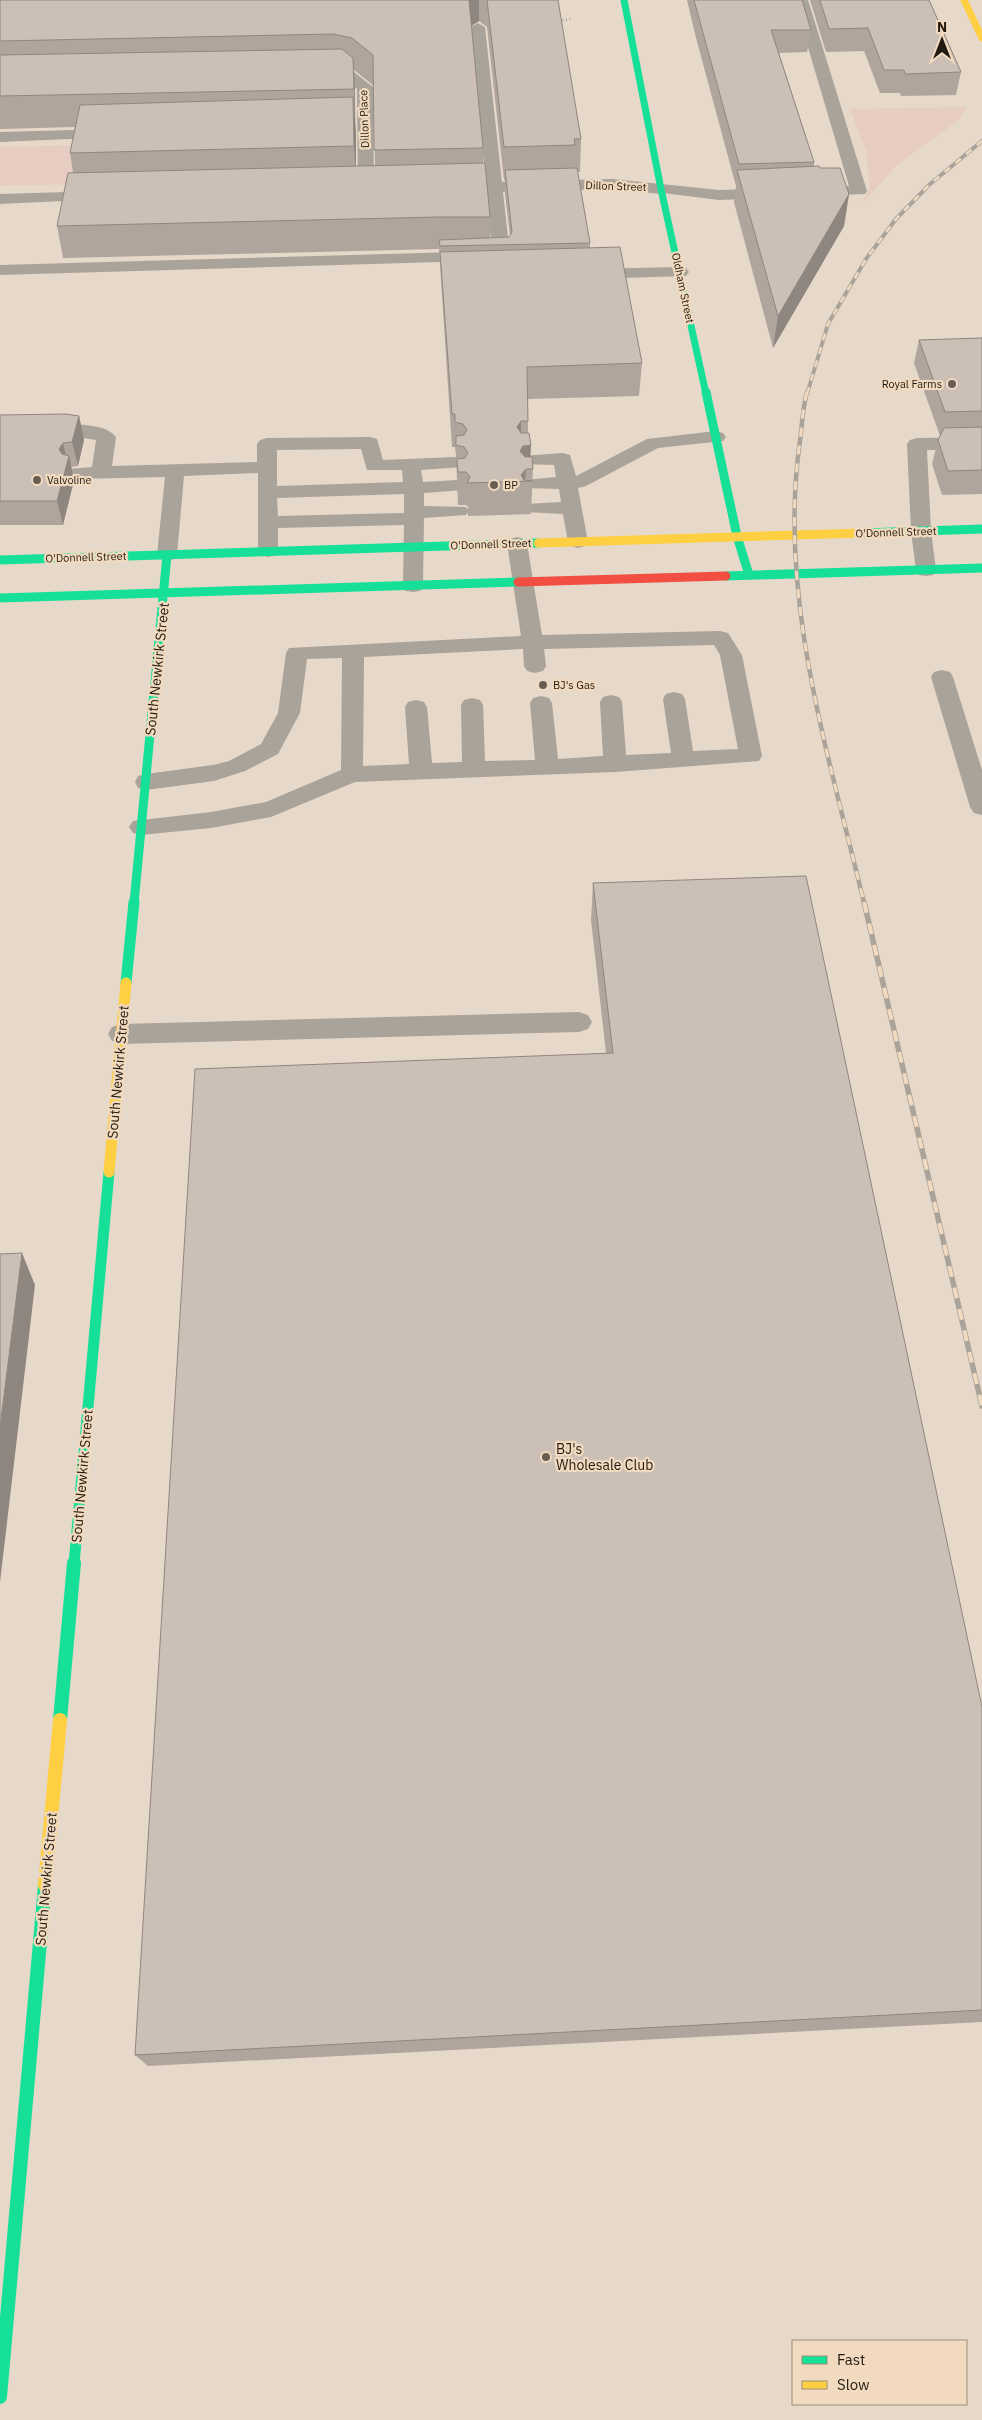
<svg xmlns="http://www.w3.org/2000/svg" width="982" height="2420" font-family="'IBM Plex Sans',sans-serif">
<style>
.green{fill:#e7ccc1}
.lines{fill:none;stroke-linecap:round;stroke-linejoin:round}
.path{stroke:#a59e95;stroke-width:2;stroke-dasharray:1 2.5;stroke-linecap:butt}
.lane{fill:#a9a39a;fill-rule:evenodd}
.street{fill:#a9a39a;fill-rule:evenodd}
.fast-far3{stroke:#16e098;stroke-width:7}
.fast-far2{stroke:#16e098;stroke-width:9}
.fast-far1{stroke:#16e098;stroke-width:11}
.fast{stroke:#16e098;stroke-width:14}
.slow-far3{stroke:#ffcf43;stroke-width:7}
.slow-far2{stroke:#ffcf43;stroke-width:9}
.slow-far1{stroke:#ffcf43;stroke-width:11}
.slow{stroke:#ffcf43;stroke-width:14}
.jam{stroke:#f24e42;stroke-width:9}
.rail-far2-casing{stroke:#aaa399;stroke-width:4}
.rail-far1-casing{stroke:#aaa399;stroke-width:4.5}
.rail-casing{stroke:#aaa399;stroke-width:5.5}
.rail-far2{stroke:#f1dabf;stroke-width:2.5;stroke-dasharray:7;stroke-linecap:butt}
.rail-far1{stroke:#f1dabf;stroke-width:3;stroke-dasharray:9;stroke-linecap:butt}
.rail{stroke:#f1dabf;stroke-width:4;stroke-dasharray:11;stroke-linecap:butt}
.wall{fill:#afa59d;fill-rule:evenodd}
.shaded-wall{fill:#8f867f}
.building{fill:#ccc0b6;stroke:#8f867f}
.poi-dot{fill:#675d51;stroke:#f1dabf;stroke-width:2}
.labels{text-anchor:middle;stroke-width:4.5;stroke-linejoin:round;paint-order:stroke}
.far-street-label{font-size:11px;fill:#221a10;stroke:#f1dabf}
.far-poi-label{font-size:11px;fill:#221a10;stroke:#f1dabf;text-anchor:start}
.street-label{font-size:14px;fill:#221a10;stroke:#f1dabf}
.poi-label{font-size:14px;fill:#221a10;stroke:#f1dabf;text-anchor:start}
</style>
<rect width="100%" height="100%" fill="#e6d9ca"/>
<path class="green" d="M967 107 960 119 897 165 862 204 870 185 866 151 850 109Z
M86 145 72 184 0 186V147Z"/>
<g class="lines">
<path class="path" d="M559 21 571 19"/>
<path class="lane" d="M794 0H808L867 191 865 194 719 200 655 192 653 189 655 186 661 184 719 190 849 186Z
M478 23 485 27 510 256 507 260 0 275V265L492 251 471 27Z
M111 129 117 131 119 134 117 137 0 142V132Z
M680 267 686 268 689 272 686 276 589 279 583 278 580 274 583 270 589 269Z
M71 424C84 425 107 425 116 437L112 466 257 462V444L260 440 267 438 370 437 377 439 383 460 456 457 463 459 466 463 463 467 421 470 423 482 457 480 464 482 467 486 464 490 424 493V506L466 507 469 511 466 515 424 518 423 586 420 591 413 592 406 591 403 586 404 525 278 528V551L275 555 268 557 261 555 258 551V473L184 476 177 555 174 559 167 561 160 559 157 555 165 477 76 479 69 477 66 473 69 469 92 467 96 440 71 436 0 438V426ZM361 449 367 470H402L403 482 277 486V450ZM404 494V513L278 516 277 498Z
M716 431 723 433 726 437 723 441 658 448 586 486 578 488 588 542 585 546 578 548 571 546 568 542 563 514 525 512 522 508 525 504 561 502 559 489 524 488 521 484 524 480 556 477 554 465 521 464 518 460 521 456 563 453 570 455 576 476 647 439Z
M982 437V449L927 450 931 531 936 570 933 575 926 576 919 575 916 570 911 531 907 444 910 440 917 438Z
M517 537 524 539 527 543 542 635 720 631 728 633 742 655 762 756 759 761 615 772 355 782 271 817 211 828 141 835 133 833 129 827 133 821 211 812 266 802 341 770 342 658 307 659 300 713 278 754 245 771 214 781 146 790 138 788 135 782 138 776 146 774 213 765 229 761 261 744 278 713 286 653 289 648 521 636 507 543 510 539ZM714 645 720 655 738 749 693 751 685 699 682 694 674 692 666 694 663 699 671 753 626 755 622 702 619 697 611 695 603 697 600 702 603 756 558 759 552 703 549 698 541 696 533 698 530 703 535 760 485 761 483 705 480 700 472 698 464 700 461 705 462 762 432 763 427 707 424 702 416 700 408 702 405 707 409 764 363 766 364 657 523 649 524 666 527 671 535 673 543 671 546 666 544 649Z
M942 670 950 672 953 677 982 770V815L974 813 970 807 931 677 934 672Z
M579 1012 588 1015 592 1022 588 1029 579 1032 121 1044 112 1041 108 1034 112 1027 121 1024Z"/>
<path class="street" d="M319 69 354 72 373 87 374 190 372 193H360L358 190 357 89 345 79 314 77 311 74Z
M612 179 661 184 667 186 669 189 667 192 661 194 612 189 449 193 443 191 441 188 443 185 449 183Z
M101 191 107 193 109 196 107 199 0 204V194Z"/>
<path class="fast-far3" d="M624 0 661 189 706 394"/>
<path class="fast-far2" d="M706 392 737 536 749 575
M863 533 982 529
M0 560 538 543
M726 576 982 568
M0 598 518 582
M134 903 167 555"/>
<path class="fast-far1" d="M126 983 134 902
M74 1564 109 1172"/>
<path class="fast" d="M60 1720 74 1563
M0 2397 45 1885"/>
<path class="slow-far3" d="M964 0 982 38"/>
<path class="slow-far2" d="M538 543 863 533"/>
<path class="slow-far1" d="M109 1172 126 983"/>
<path class="slow" d="M45 1885 60 1720"/>
<path class="jam" d="M518 582 726 576"/>
<g class="rail-far2-casing">
<path id="rail-far2" d="M807 394 828 324 866 259 896 219 929 185 982 141"/>
</g>
<g class="rail-far1-casing">
<path id="rail-far1" d="M807 392C802 410 802 430 799 448 779 602 829 755 864 903"/>
</g>
<g class="rail-casing">
<path id="rail" d="M864 902 982 1406"/>
</g>
<use href="#rail-far2" class="rail-far2"/>
<use href="#rail-far1" class="rail-far1"/>
<use href="#rail" class="rail"/>
</g>
<path class="wall" d="M0 0H558L581 139 580 172H577L590 243V248L642 363 639 396 528 399V433L530 457 533 469 531 514 468 516V507L466 505H458L456 455 455 447H452L439 249 63 258 57 226 73 172 70 153 75 127 0 129ZM479 21 487 27 504 180H505V194L510 236 509 237 490 238V217L483 163V148L472 26ZM354 70 374 86 375 165 356 166 355 90Z
M687 0H802L811 30 807 52 779 53 814 162V167L820 168 849 194 844 226 773 348 734 202 736 186 696 38Z
M810 0H929L961 72 956 95 901 96 900 93H880L864 51 826 52Z
M982 338V494L942 495 932 464 938 440 940 436 914 363 919 340Z
M0 415 79 416 84 440 78 466 71 467 74 480 63 525H0Z
M593 883 982 1707V2022L148 2066 135 2055 606 1053 591 920Z"/>
<path class="shaded-wall" d="M469 0H479V21L469 27Z
M353 58 355 90V121L354 89Z
M353 97 356 133V183L354 146Z
M849 194 844 226 773 348 778 316Z
M79 416 84 440 78 466 72 442Z
M521 421V449L523 446 531 445 530 469H526L525 481 519 482 517 427Z
M63 443 67 461 69 456 74 480 63 525 57 501 59 449Z
M22 1253 35 1285 0 1582V1427Z"/>
<path class="building" d="M0 0H469L483 148 374 150 373 55 352 38 333 34 0 41Z
M487 0H558L581 139H574L575 145 504 147Z
M694 0H802L811 30H771L814 162 739 164Z
M820 0H929L961 72 905 74 904 70H884L868 28 829 29Z
M342 49 353 58 354 89 0 96V55Z
M353 97 354 146 70 153 80 105Z
M485 163 490 217H438L57 226 68 173Z
M819 166 820 168H840L849 194 778 316 737 170Z
M577 168 590 243 440 246 439 240 509 237 512 232 505 170Z
M620 247 642 363 527 367 528 421H521L517 427 521 433H529L531 445 523 446 520 451 525 457H532L533 469H526L521 475 524 480 532 481 467 483 470 477 466 472H458L457 459 465 458 468 453 464 447 456 445V436L464 435 467 430 463 424 455 422V414H452L440 252Z
M982 338V411L945 412 919 340Z
M66 414 79 416 72 442 63 443 59 449 62 454 69 456 57 501H0V415Z
M982 427V470L948 471 938 440 944 428Z
M806 876 982 1707V2010L135 2055 195 1069 613 1053 593 883Z
M22 1253 0 1427V1254Z"/>
<g class="poi-dot">
<circle cx="952" cy="384" r="5"/>
<circle cx="37" cy="480" r="5"/>
<circle cx="494" cy="485" r="5"/>
<circle cx="543" cy="685" r="5"/>
<circle cx="546" cy="1457" r="5"/>
</g>
<g class="labels">
<g class="far-street-label">
<text transform="translate(364 119) rotate(-92)" y="4">Dillon Place</text>
<text transform="translate(616 186) rotate(2)" y="4">Dillon Street</text>
<text transform="translate(683 288) rotate(78)" y="4">Oldham Street</text>
<text transform="translate(896 532) rotate(-2)" y="4">O'Donnell Street</text>
<text transform="translate(491 544) rotate(-2)" y="4">O'Donnell Street</text>
<text transform="translate(86 557) rotate(-2)" y="4">O'Donnell Street</text>
</g>
<g class="far-poi-label">
<text x="942" y="388" text-anchor="end">Royal Farms</text>
<text x="47" y="484">Valvoline</text>
<text x="504" y="489">BP</text>
<text x="553" y="689">BJ's Gas</text>
</g>
<g class="street-label">
<text transform="translate(157 669) rotate(-84)" y="5">South Newkirk Street</text>
<text transform="translate(118 1072) rotate(-85)" y="5">South Newkirk Street</text>
<text transform="translate(82 1476) rotate(-85)" y="5">South Newkirk Street</text>
<text transform="translate(46 1879) rotate(-85)" y="5">South Newkirk Street</text>
</g>
<g class="poi-label">
<text x="556" y="1454">BJ's<tspan x="556" dy="16">Wholesale Club</tspan></text>
</g>
</g>
<rect x="792" y="2340" width="175" height="65" fill="#f1dabf" stroke="#9e8d79"/>
<rect x="802" y="2356" width="25" height="8" fill="#16e098" stroke="#9e8d79"/>
<text x="837" y="2365" font-size="15" fill="#221a10">Fast</text>
<rect x="802" y="2381" width="25" height="8" fill="#ffcf43" stroke="#9e8d79"/>
<text x="837" y="2390" font-size="15" fill="#221a10">Slow</text>
<g transform="translate(942 40)" stroke="#f1dabf" stroke-width="4" paint-order="stroke">
<path d="M0-4L9 19L0 12L-9 19Z" fill="#221a10"/>
<text y="-8" font-size="14" font-weight="bold" text-anchor="middle" fill="#221a10">N</text>
</g>
</svg>
